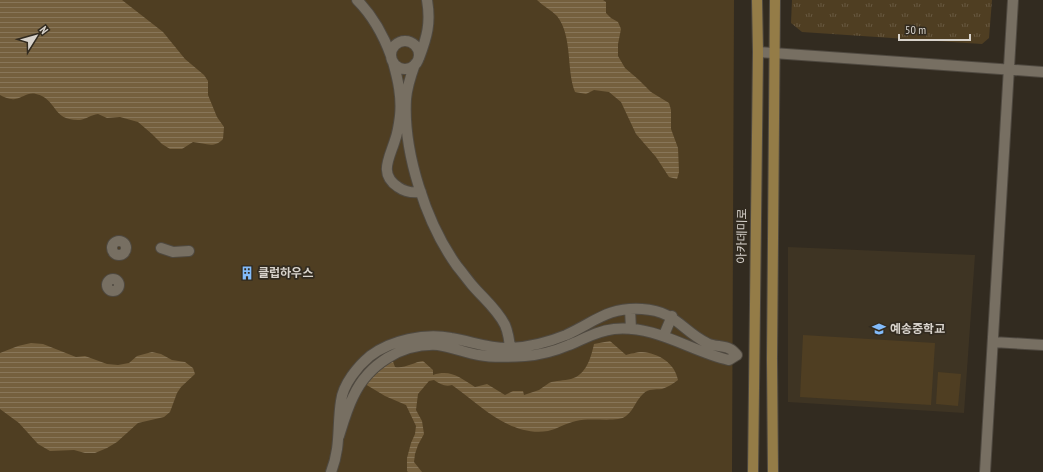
<svg xmlns="http://www.w3.org/2000/svg" width="1043" height="472" font-family="'PT Sans Narrow','Noto Sans KR',sans-serif">
<style>
.built{fill:#3e3423}
.green{fill:#4f3e22}
.park{fill:url(#park-tufts)}
.water{fill:url(#water-rules)}
.lines{fill:none;stroke-linecap:round;stroke-linejoin:round}
.minor-casing{stroke:#4f4940;stroke-width:12}
.secondary-casing{stroke:#4f4940;stroke-width:12}
.minor{stroke:#776f62;stroke-width:10}
.secondary{stroke:#947c47;stroke-width:10}
.labels{text-anchor:middle;stroke-width:3.5;stroke-linejoin:round;paint-order:stroke}
.street-label{font-size:12px;fill:#d8d3cc;stroke:#322b20}
.poi-label{font-size:12px;font-weight:bold;fill:#d8d3cc;stroke:#322b20;text-anchor:start}
</style>
<defs>
<pattern id="park-tufts" width="24" height="20" patternUnits="userSpaceOnUse"><rect width="24" height="20" fill="#4f3e22"/><path d="M3 7l-1-3M5 7V3M7 7l1-3M15 17l-1-3M17 17v-4M19 17l1-3" fill="none" stroke="#685941"/></pattern>
<pattern id="water-rules" width="6" height="5" patternUnits="userSpaceOnUse"><rect width="6" height="5" fill="#75603e"/><path d="M0 2.5h6" fill="none" stroke="#887659"/></pattern>
</defs>
<rect width="100%" height="100%" fill="#322b20"/>
<path class="built" d="M788 247 975 255 964 413 788 402Z"/>
<path class="green" d="M0 0H734L732 472H0Z
M803 335 935 343 931 405 800 397Z
M938 372 961 374 958 406 936 404Z"/>
<path class="park" d="M792 0H992L989 38 982 44 802 32 791 23Z"/>
<path class="water" d="M0 0H122L163 32 185 59 204 75 208 81V95L210 100 217 117 224 127 223 139C214 149 205 143 193 142L182 149H170L162 144 152 134 138 122 120 117 107 118 98 114C91 115 86 119 80 120 51 121 58 99 36 94 27 92 23 98 15 99 10 100 4 97 0 95Z
M537 0H603L606 2V13L611 18 618 22 621 29 618 44V56L625 68 639 80 651 92 669 103 671 110V129L678 148 679 172 677 179 669 177 656 157 636 134 621 102 609 92 594 90 586 94 575 92C566 69 573 37 557 16 551 10 543 6 537 0Z
M610 341 626 355C630 354 637 352 642 352 658 353 675 363 678 380 673 384 668 387 662 389 655 390 649 388 643 394 636 400 634 410 626 416 618 423 590 417 576 421 566 423 557 429 548 431 510 437 480 405 452 385 445 387 440 384 434 380L429 381 418 394 416 410 422 421 424 434 418 445 415 454 414 462 422 472H408L407 471V458L411 443 415 434 416 426 406 405 385 396 365 384 392 359 395 367C404 369 414 362 423 361L433 370V375C451 369 460 378 475 387L487 384 505 395 513 391H523L524 395C529 393 534 392 539 390 542 388 546 385 549 383 556 380 564 381 571 379 586 375 591 358 594 344Z
M31 343 43 344 76 357 85 356 107 364 118 365 129 363 137 356 152 352 161 354 172 360 185 362 193 368 195 374 181 387 177 393 170 412 164 417 138 423 117 442 107 448 95 453H85L74 450 50 451 38 444 19 423 0 409V353L18 346Z"/>
<g class="lines">
<g class="minor-casing">
<path id="minor" d="M357 0C373 16 383 34 391 56
M391 55a14 14 0 1 1 28 0a14 14 0 1 1-28 0Z
M758 52 1043 72
M419 58C427 37 431 23 427 0
M393 62C398 80 402 97 400 116 399 124 398 132 395 140 390 157 378 174 398 187 405 192 413 193 421 192
M415 64C411 75 407 87 406 99 403 152 426 223 457 266 462 272 467 279 472 285 483 298 497 309 505 325 509 334 510 345 511 355
M112 248a7 7 0 1 1 14 0a7 7 0 1 1-14 0Z
M161 248 173 252 189 251
M107 285a6 6 0 1 1 12 0a6 6 0 1 1-12 0Z
M630 309 631 329
M664 335 672 316
M993 342 1043 345
M331 472C341 447 337 426 341 401 343 384 358 366 370 356 391 340 425 333 451 338 471 341 489 349 510 348 529 347 549 342 566 335 595 322 607 307 642 309 676 311 681 330 707 343 714 347 724 345 730 349 733 350 735 353 737 355L729 360C689 351 657 325 614 329 596 331 584 339 569 345 555 351 540 355 525 356 510 357 494 358 479 355 466 353 452 347 438 345 402 343 368 364 353 397 347 409 343 423 339 436
M985 472 1013 0"/>
</g>
<g class="secondary-casing">
<path id="secondary" d="M753 472 758 52 757 0
M773 472 772 359 775 0"/>
</g>
<use href="#minor" class="minor"/>
<use href="#secondary" class="secondary"/>
</g>
<defs>
<g id="building-bare" transform="scale(1.08)"><path d="M-4-6H4V6H1V3H-1V6H-4ZM-2.5-4.3h1.7v1.8h-1.7ZM.8-4.3h1.7v1.8H.8ZM-2.5-1h1.7V.8h-1.7ZM.8-1h1.7V.8H.8Z" fill="#83bcfb" stroke="#322b20" stroke-width="2.5" paint-order="stroke"/></g>
<g id="school-bare" transform="scale(1.08)"><path d="M0-5L7-2L0 1L-7-2ZM-4 1L0 2.5L4 1V4Q0 6-4 4Z" fill="#83bcfb" stroke="#322b20" stroke-width="2.5" paint-order="stroke"/></g>
</defs>
<g fill-rule="evenodd">
<use href="#building-bare" x="247" y="273"/>
<use href="#school-bare" x="879" y="329"/>
</g>
<g class="labels">
<g class="street-label">
<text transform="translate(742 236) rotate(-89)" y="4">아카데미로</text>
</g>
<g class="poi-label">
<text x="258" y="277">클럽하우스</text>
<text x="890" y="333">예송중학교</text>
</g>
</g>
<g transform="translate(36 36) rotate(53)" stroke="#322b20" stroke-width="3" paint-order="stroke">
<path d="M0-3L7 15L0 10L-7 15Z" fill="#d8d3cc"/>
<text y="-6" font-size="11" font-weight="bold" text-anchor="middle" fill="#d8d3cc">N</text>
</g>
<path d="M899 34v6h71v-6" fill="none" stroke="#d8d3cc" stroke-width="2"/>
<text x="905" y="34" font-size="12" fill="#d8d3cc" stroke="#322b20" stroke-width="3" paint-order="stroke">50 m</text>
</svg>
